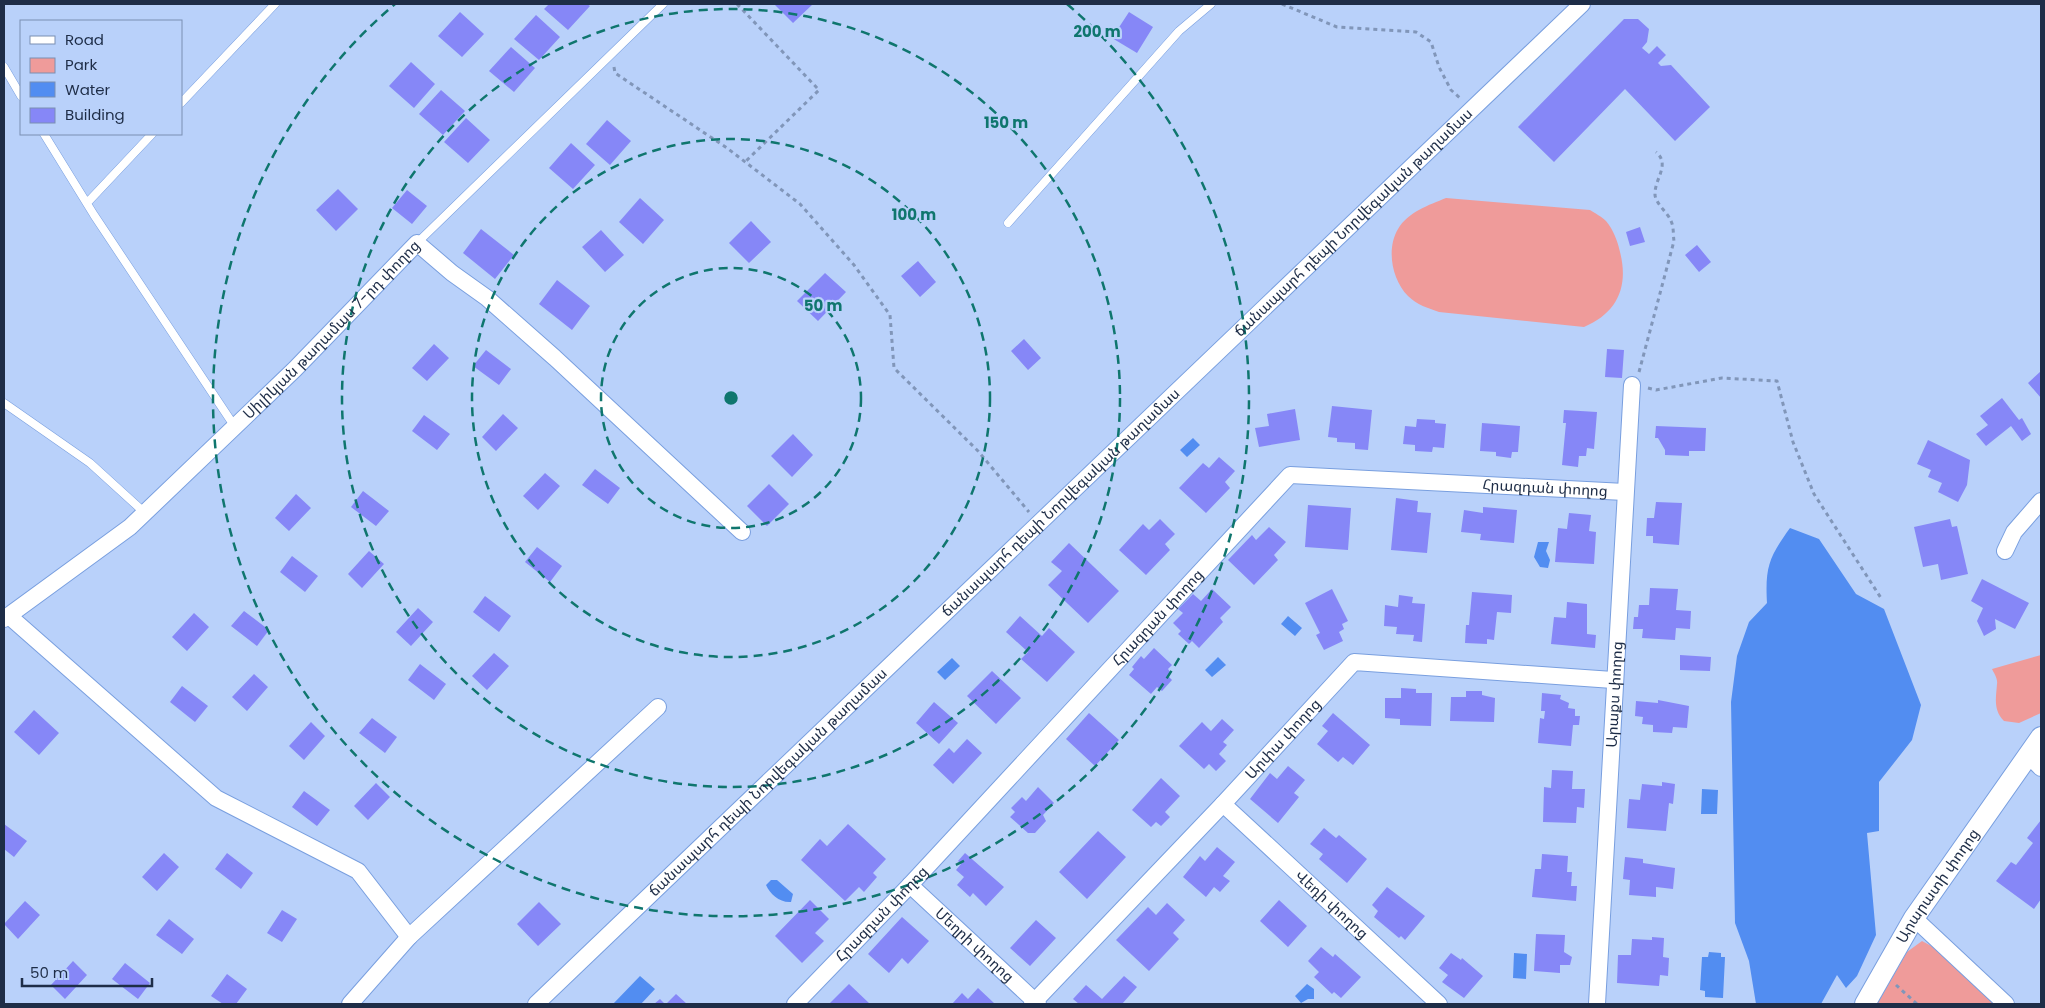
<svg xmlns="http://www.w3.org/2000/svg" width="2045" height="1008" font-family="Poppins,'Noto Sans Armenian',sans-serif">
<style>
.green{fill:#ef9b9a}
.water{fill:#528df1}
.building{fill:#8687f7}
.lines{fill:none;stroke-linecap:round;stroke-linejoin:round}
.service-casing{stroke:#799fdf;stroke-width:9}
.minor-casing{stroke:#799fdf;stroke-width:18}
.tertiary-casing{stroke:#799fdf;stroke-width:22}
.path{stroke:#8196b9;stroke-width:3;stroke-dasharray:4 4;stroke-linecap:butt}
.service{stroke:#fff;stroke-width:8}
.minor{stroke:#fff;stroke-width:16}
.tertiary{stroke:#fff;stroke-width:20}
.ring{fill:none;stroke:#0f766e;stroke-width:2.5;stroke-dasharray:9 6}
.labels{text-anchor:middle;stroke-width:4.5;stroke-linejoin:round;paint-order:stroke}
.street-label{font-size:15px;fill:#1e2d47;stroke:#b9d1fa}
.centre{fill:#0f766e;stroke:#b9d1fa;stroke-width:2.5}
.ring-label{font-size:15px;text-anchor:middle;font-weight:bold;fill:#0f766e;stroke:#b9d1fa;stroke-width:4.5;stroke-linejoin:round;paint-order:stroke}
</style>
<rect width="100%" height="100%" fill="#b9d1fa"/>
<path class="green" d="M1446 198 1590 210C1595 213 1602 217 1606 221 1613 229 1618 242 1620 252 1629 287 1617 313 1584 327L1439 312C1428 308 1417 305 1408 296 1392 280 1386 249 1398 229 1408 212 1429 205 1446 198Z
M2041 655V713L2019 723 2004 721C1993 710 1996 698 1997 684 1998 679 1994 673 1992 669Z
M1922 941 1935 948 1994 1004H1877L1907 952Z"/>
<path class="water" d="M1193 438 1200 445 1187 457 1180 450Z
M1790 528 1819 539 1856 594 1884 609 1921 705 1912 740 1879 782V831L1867 833 1876 935 1857 976 1846 988 1837 975 1821 1004H1756L1749 961 1735 923 1731 702 1737 656 1749 622 1767 603C1765 567 1769 557 1790 528Z
M1538 542H1549L1546 551 1550 560 1548 568 1540 567 1534 557Z
M1288 616 1302 628 1295 636 1281 624Z
M1218 657 1226 665 1212 677 1205 670Z
M952 658 960 666 945 680 937 672Z
M1702 789 1718 790 1717 814H1701Z
M771 880H777L793 894 791 902C780 903 770 894 766 885Z
M1709 952 1721 953V957H1725L1723 998 1705 997V991L1700 990 1702 957H1708Z
M1514 953 1527 954 1526 979 1513 978Z
M640 976 655 989 641 1004H613Z
M1307 984 1314 989V999H1308L1301 1003 1295 996Z"/>
<path class="building" d="M549 4H587L590 6 568 30 544 9Z
M774 4H813L793 23Z
M460 12 484 34 462 57 438 36Z
M1129 12 1153 27 1137 53 1112 38Z
M536 15 560 37 539 60 514 39Z
M1624 19H1638L1649 29 1647 42 1642 48 1649 54 1657 46 1666 55 1658 63 1661 66 1671 65 1710 107 1675 141 1625 89 1554 162 1518 127Z
M511 47 535 68 514 92 489 71Z
M411 62 435 84 414 108 389 86Z
M441 90 465 111 443 135 419 114Z
M466 118 490 140 468 163 444 142Z
M607 120 631 141 610 165 586 144Z
M571 143 595 165 573 189 549 168Z
M338 189 358 209 336 231 316 210Z
M407 190 427 206 412 224 392 208Z
M640 198 664 220 643 244 619 222Z
M751 221 771 242 749 263 729 243Z
M1640 227 1645 242 1630 246 1626 232Z
M481 229 514 255 495 279 463 253Z
M601 230 624 255 605 272 582 247Z
M1697 245 1711 262 1699 272 1685 255Z
M918 261 936 282 920 297 901 276Z
M825 273 846 292 818 321 797 301Z
M557 280 590 306 572 330 539 304Z
M1024 339 1041 358 1028 370 1011 351Z
M434 344 449 358 427 381 412 368Z
M1607 349 1624 350 1622 378 1605 377Z
M486 350 511 369 499 385 473 366Z
M2041 371V398L2028 383Z
M2002 398 2019 420 2022 418 2031 434 2022 441 2011 426 1986 446 1976 434 1988 425 1980 416Z
M1332 406 1372 410 1368 450 1355 449V443L1337 442V438L1328 437Z
M1295 409 1300 440 1259 447 1255 428 1269 426 1267 414Z
M1564 410 1597 412 1594 449 1587 448 1586 456H1579L1578 467 1562 465 1566 423H1563Z
M503 414 518 428 496 451 482 437Z
M424 415 450 434 437 450 412 431Z
M1417 419 1435 420V423L1446 424 1444 448 1433 447 1432 452 1415 451V445L1403 444 1405 426 1416 427Z
M1482 423 1520 426 1518 452H1512L1511 458 1496 456V452L1480 451Z
M1656 426 1706 428 1705 451H1689V456L1665 455V450L1658 438H1655Z
M793 434 813 455 792 477 771 456Z
M1928 440 1970 460 1967 485 1958 502 1938 492 1942 483 1928 477 1931 470 1917 464Z
M1219 457 1235 471 1225 482 1230 488 1206 513 1179 488 1203 463 1209 468Z
M595 469 620 488 608 504 582 485Z
M545 473 560 486 538 510 523 496Z
M769 484 789 504 767 526 747 506Z
M363 491 389 511 376 526 351 507Z
M296 494 311 508 289 531 275 518Z
M1396 498 1418 501 1417 512 1431 513 1427 553 1391 550Z
M1656 502 1682 503 1679 545 1653 543V536H1646L1647 518H1654Z
M1308 505 1351 508 1348 550 1305 547Z
M1483 507 1517 510 1514 543 1480 540 1481 534 1461 532 1464 510 1483 513Z
M1569 513 1591 515 1589 531 1596 532 1594 564 1555 562 1558 528 1567 529Z
M1160 519 1175 534 1165 544 1170 550 1146 575 1119 550 1143 524 1149 530Z
M1950 519 1952 527 1957 526 1968 574 1941 580 1938 564 1923 567 1914 527Z
M1269 527 1286 542 1274 555 1278 560 1254 585 1228 560 1252 535 1256 540Z
M1069 543 1119 591 1088 623 1048 585 1062 571 1051 562Z
M537 547 562 566 550 582 525 562Z
M369 551 384 564 362 588 348 574Z
M292 556 318 576 305 592 280 572Z
M1982 579 2029 603 2015 629 1995 619 1996 629 1984 636 1977 621 1983 608 1971 601Z
M1650 588 1678 589 1676 610 1691 611 1690 629 1676 628 1675 640 1642 638 1643 629H1633L1634 617H1638L1639 605H1649Z
M1212 589 1231 607 1220 618 1223 622 1199 648 1192 641 1189 644 1178 634 1181 631 1173 623 1183 613 1178 609 1193 594 1201 601Z
M1332 589 1348 621 1342 624 1344 629 1339 632 1343 641 1324 650 1316 635 1320 633 1305 603Z
M1472 592 1512 595 1511 613 1497 612 1494 640 1487 639V644L1465 643 1466 625H1469Z
M1399 595 1413 597 1412 603 1425 604 1422 642 1413 641 1414 635 1396 634 1397 627 1384 626 1385 605 1398 607Z
M485 596 511 616 499 632 473 612Z
M1567 602 1587 604V634L1596 635 1595 648 1551 644 1554 617 1566 618Z
M418 608 433 622 411 646 396 632Z
M244 611 269 630 257 646 231 626Z
M194 613 209 627 187 651 172 637Z
M1020 616 1042 636 1049 628 1075 652 1047 682 1021 659 1028 652 1006 632Z
M1154 648 1172 665 1168 669 1171 673 1168 676 1172 680 1162 691 1157 687 1151 694 1129 675 1134 669 1132 667 1141 656 1144 659Z
M494 653 509 666 487 690 472 676Z
M1680 655 1711 657 1710 671 1680 670Z
M420 664 446 684 434 700 408 680Z
M992 671 1021 698 996 724 967 696Z
M254 674 268 687 247 711 232 697Z
M182 686 208 706 195 722 170 702Z
M1401 688 1416 689V693H1432L1431 726 1400 725V719L1385 718V698H1401Z
M1466 691H1482V695L1495 698 1494 722 1450 721 1451 697H1466Z
M1542 693 1561 695 1560 699 1569 703 1568 708 1575 709V716H1580L1579 725H1573L1571 746 1538 743 1540 718 1544 719 1545 711H1541Z
M1658 700 1689 706 1687 728 1673 727 1672 733 1653 732V725L1642 724 1643 717 1635 716 1636 701 1658 703Z
M934 702 958 723 939 744 916 723Z
M34 710 59 733 39 755 14 732Z
M1089 713 1119 740 1095 766 1066 739Z
M1333 713 1370 745 1353 765 1343 757 1338 762 1317 744 1328 731 1322 726Z
M372 718 397 737 385 753 359 733Z
M1222 719 1234 730 1223 742 1227 745 1219 754 1226 761 1216 771 1209 764 1204 769 1179 746 1202 722 1211 731Z
M311 722 325 736 304 760 289 746Z
M967 739 982 753 953 784 933 765 949 748 954 753Z
M1288 766 1305 780 1294 793 1299 797 1278 823 1250 799 1270 773 1277 779Z
M1552 770 1573 771 1572 789H1585L1584 808 1577 807 1576 823 1543 822 1544 787 1551 788Z
M1161 778 1180 796 1165 812 1170 817 1161 826 1156 822 1151 827 1132 810Z
M1662 782 1675 784 1673 804 1669 803 1666 831 1627 828 1629 799 1640 800 1642 784 1662 786Z
M376 783 390 797 368 820 354 806Z
M1038 787 1054 803 1043 815 1046 821 1035 833H1028L1010 817 1015 812 1011 808 1022 797 1026 801Z
M304 791 330 810 317 826 292 807Z
M2041 820V899L2034 909 1996 881 2011 862 2016 865 2033 843 2027 838Z
M4 824 27 841 14 857 4 849Z
M848 824 886 859 873 873 877 877 864 892 859 887 845 901 801 860 820 839 827 846Z
M1324 828 1336 838 1339 835 1367 859 1347 883 1319 859 1323 854 1310 844Z
M1098 831 1126 857 1087 899 1059 872Z
M1217 847 1235 862 1223 876 1230 881 1220 892 1214 887 1206 897 1183 877 1200 856 1205 861Z
M164 853 179 867 157 891 142 877Z
M227 853 253 873 241 889 215 869Z
M965 853 1004 887 986 906 973 893 970 897 957 885 964 877 956 870 961 864 958 861Z
M1542 854 1568 856 1567 872H1572L1571 886H1577L1576 901 1532 897 1535 869H1541Z
M1625 857 1643 859V863L1675 868 1673 889 1656 887V897L1629 895 1630 880 1623 879Z
M1387 887 1425 916 1405 940 1401 936 1399 938 1374 917 1378 911 1372 905Z
M810 900 829 919 815 933 824 941 802 963 775 936Z
M1279 900 1307 926 1288 947 1260 921Z
M25 901 40 915 18 939 4 924Z
M539 902 561 924 538 946 517 924Z
M1167 903 1185 920 1173 933 1179 939 1149 971 1116 940 1148 907 1156 915Z
M282 910 297 919 282 942 267 933Z
M902 917 929 941 908 964 902 958 889 973 868 954Z
M169 919 194 939 182 954 156 935Z
M1036 920 1056 938 1030 966 1010 948Z
M1536 934 1565 935 1564 952 1572 957 1570 965H1560V973L1534 971Z
M1652 937 1664 938 1663 957 1669 958 1668 976 1660 975 1659 986 1617 983 1618 955H1631L1632 939 1652 940Z
M1321 947 1333 957 1335 954 1361 977 1341 998 1334 992 1332 994 1314 977 1319 972 1308 961Z
M1451 953 1461 960 1462 958 1483 976 1464 998 1442 982 1448 975 1439 968Z
M73 961 87 975 65 999 51 985Z
M125 963 150 983 138 999 112 979Z
M227 974 247 989 236 1004H223L211 996Z
M1124 976 1137 987 1122 1004H1079L1073 999 1086 985 1102 999Z
M849 984 870 1004H829Z
M978 988 994 1003 992 1004H952L962 993 968 999Z
M676 994 687 1004H666Z
M660 999 665 1004H654Z"/>
<g class="lines">
<g class="service-casing">
<path id="service" d="M4 67 21 96
M181 103 275 4
M44 134 94 215 235 427
M87 203 152 134
M1008 223 1179 31 1211 4
M417 243 663 4
M4 403 90 463 145 513"/>
</g>
<g class="minor-casing">
<g id="minor">
<path d="M2005 551 2014 532 2041 501"/>
<path d="M9 616 216 798 358 871 409 937"/>
<path id="s1" d="M4 619 130 527 295 369 417 243 452 273 487 298 555 358 742 532"/>
<path d="M2028 755 2041 768"/>
<path id="s2" d="M1223 804 1439 1004"/>
<path id="s3" d="M910 885 1038 1004"/>
<path d="M1914 918 2006 1004"/>
<path d="M350 1004 409 937 658 707"/>
<path id="s4" d="M536 1004 1582 4"/>
<path id="s5" d="M795 1004 910 885 1290 475 1625 492"/>
<path id="s6" d="M1032 1004 1223 804 1354 662 1613 680"/>
<path id="s7" d="M1597 1004 1632 385"/>
</g>
</g>
<g class="tertiary-casing">
<g id="tertiary">
<path id="s8" d="M1865 1004 1914 918 2041 737"/>
</g>
</g>
<path class="path" d="M737 4 819 90 745 162
M1282 4 1337 27 1416 32 1431 42 1439 67 1451 90 1460 98
M614 67 615 73 727 148 800 204 854 265 890 315 894 368 978 451 1029 512
M1639 372 1674 241C1673 235 1674 227 1671 221 1668 213 1656 204 1655 195 1654 179 1671 165 1656 152
M1648 388 1656 390 1722 378 1777 381 1793 442 1814 494 1881 598
M1896 985 1917 1004"/>
<use href="#service" class="service"/>
<use href="#minor" class="minor"/>
<use href="#tertiary" class="tertiary"/>
</g>
<g class="ring">
<circle cx="731" cy="398" r="130"/>
<circle cx="731" cy="398" r="259"/>
<circle cx="731" cy="398" r="389"/>
<path d="M1067 4A518 518 0 1 1 395 4"/>
</g>
<g class="labels">
<g class="street-label">
<text dy="5" stroke="none"><textPath href="#s4" startOffset="1131">ճանապարհ դեպի Նորվեգական թաղամաս</textPath></text>
<text dy="5" stroke="none"><textPath href="#s1" startOffset="438">Սիլիկյան թաղամաս 7-րդ փողոց</textPath></text>
<text dy="5" stroke="none"><textPath href="#s5" startOffset="980">Հրազդան փողոց</textPath></text>
<text dy="5" stroke="none"><textPath href="#s4" startOffset="726">ճանապարհ դեպի Նորվեգական թաղամաս</textPath></text>
<text dy="5" stroke="none"><textPath href="#s5" startOffset="530">Հրազդան փողոց</textPath></text>
<text dy="5" stroke="none"><textPath href="#s7" startOffset="310">Արաքս փողոց</textPath></text>
<text dy="5" stroke="none"><textPath href="#s6" startOffset="365">Արփա փողոց</textPath></text>
<text dy="5" stroke="none"><textPath href="#s4" startOffset="321">ճանապարհ դեպի Նորվեգական թաղամաս</textPath></text>
<text dy="5" stroke="none"><textPath href="#s8" startOffset="139">Արարատի փողոց</textPath></text>
<text dy="5" stroke="none"><textPath href="#s2" startOffset="148">Վեդի փողոց</textPath></text>
<text dy="5" stroke="none"><textPath href="#s5" startOffset="125">Հրազդան փողոց</textPath></text>
<text dy="5" stroke="none"><textPath href="#s3" startOffset="88">Մեղրի փողոց</textPath></text>
</g>
</g>
<circle cx="731" cy="398" r="8" class="centre"/>
<g class="ring-label">
<text x="1097" y="37">200 m</text>
<text x="1006" y="128">150 m</text>
<text x="914" y="220">100 m</text>
<text x="823" y="311">50 m</text>
</g>
<rect width="2045" height="1008" fill="none" stroke="#1e2d47" stroke-width="10"/>
<rect x="20" y="20" width="162" height="115" fill="#b9d1fa" stroke="#7b8fb2"/>
<rect x="30" y="36" width="25" height="8" fill="#ffffff" stroke="#7b8fb2"/>
<text x="65" y="45" font-size="15" fill="#1e2d47">Road</text>
<rect x="30" y="58" width="25" height="15" fill="#ef9b9a" stroke="#7b8fb2"/>
<text x="65" y="70" font-size="15" fill="#1e2d47">Park</text>
<rect x="30" y="82" width="25" height="15" fill="#528df1" stroke="#7b8fb2"/>
<text x="65" y="95" font-size="15" fill="#1e2d47">Water</text>
<rect x="30" y="108" width="25" height="15" fill="#8687f7" stroke="#7b8fb2"/>
<text x="65" y="120" font-size="15" fill="#1e2d47">Building</text>
<path d="M22 978v8h130v-8" fill="none" stroke="#1e2d47" stroke-width="2.5"/>
<text x="30" y="978" font-size="15" fill="#1e2d47" stroke="#b9d1fa" stroke-width="4" paint-order="stroke">50 m</text>
</svg>
